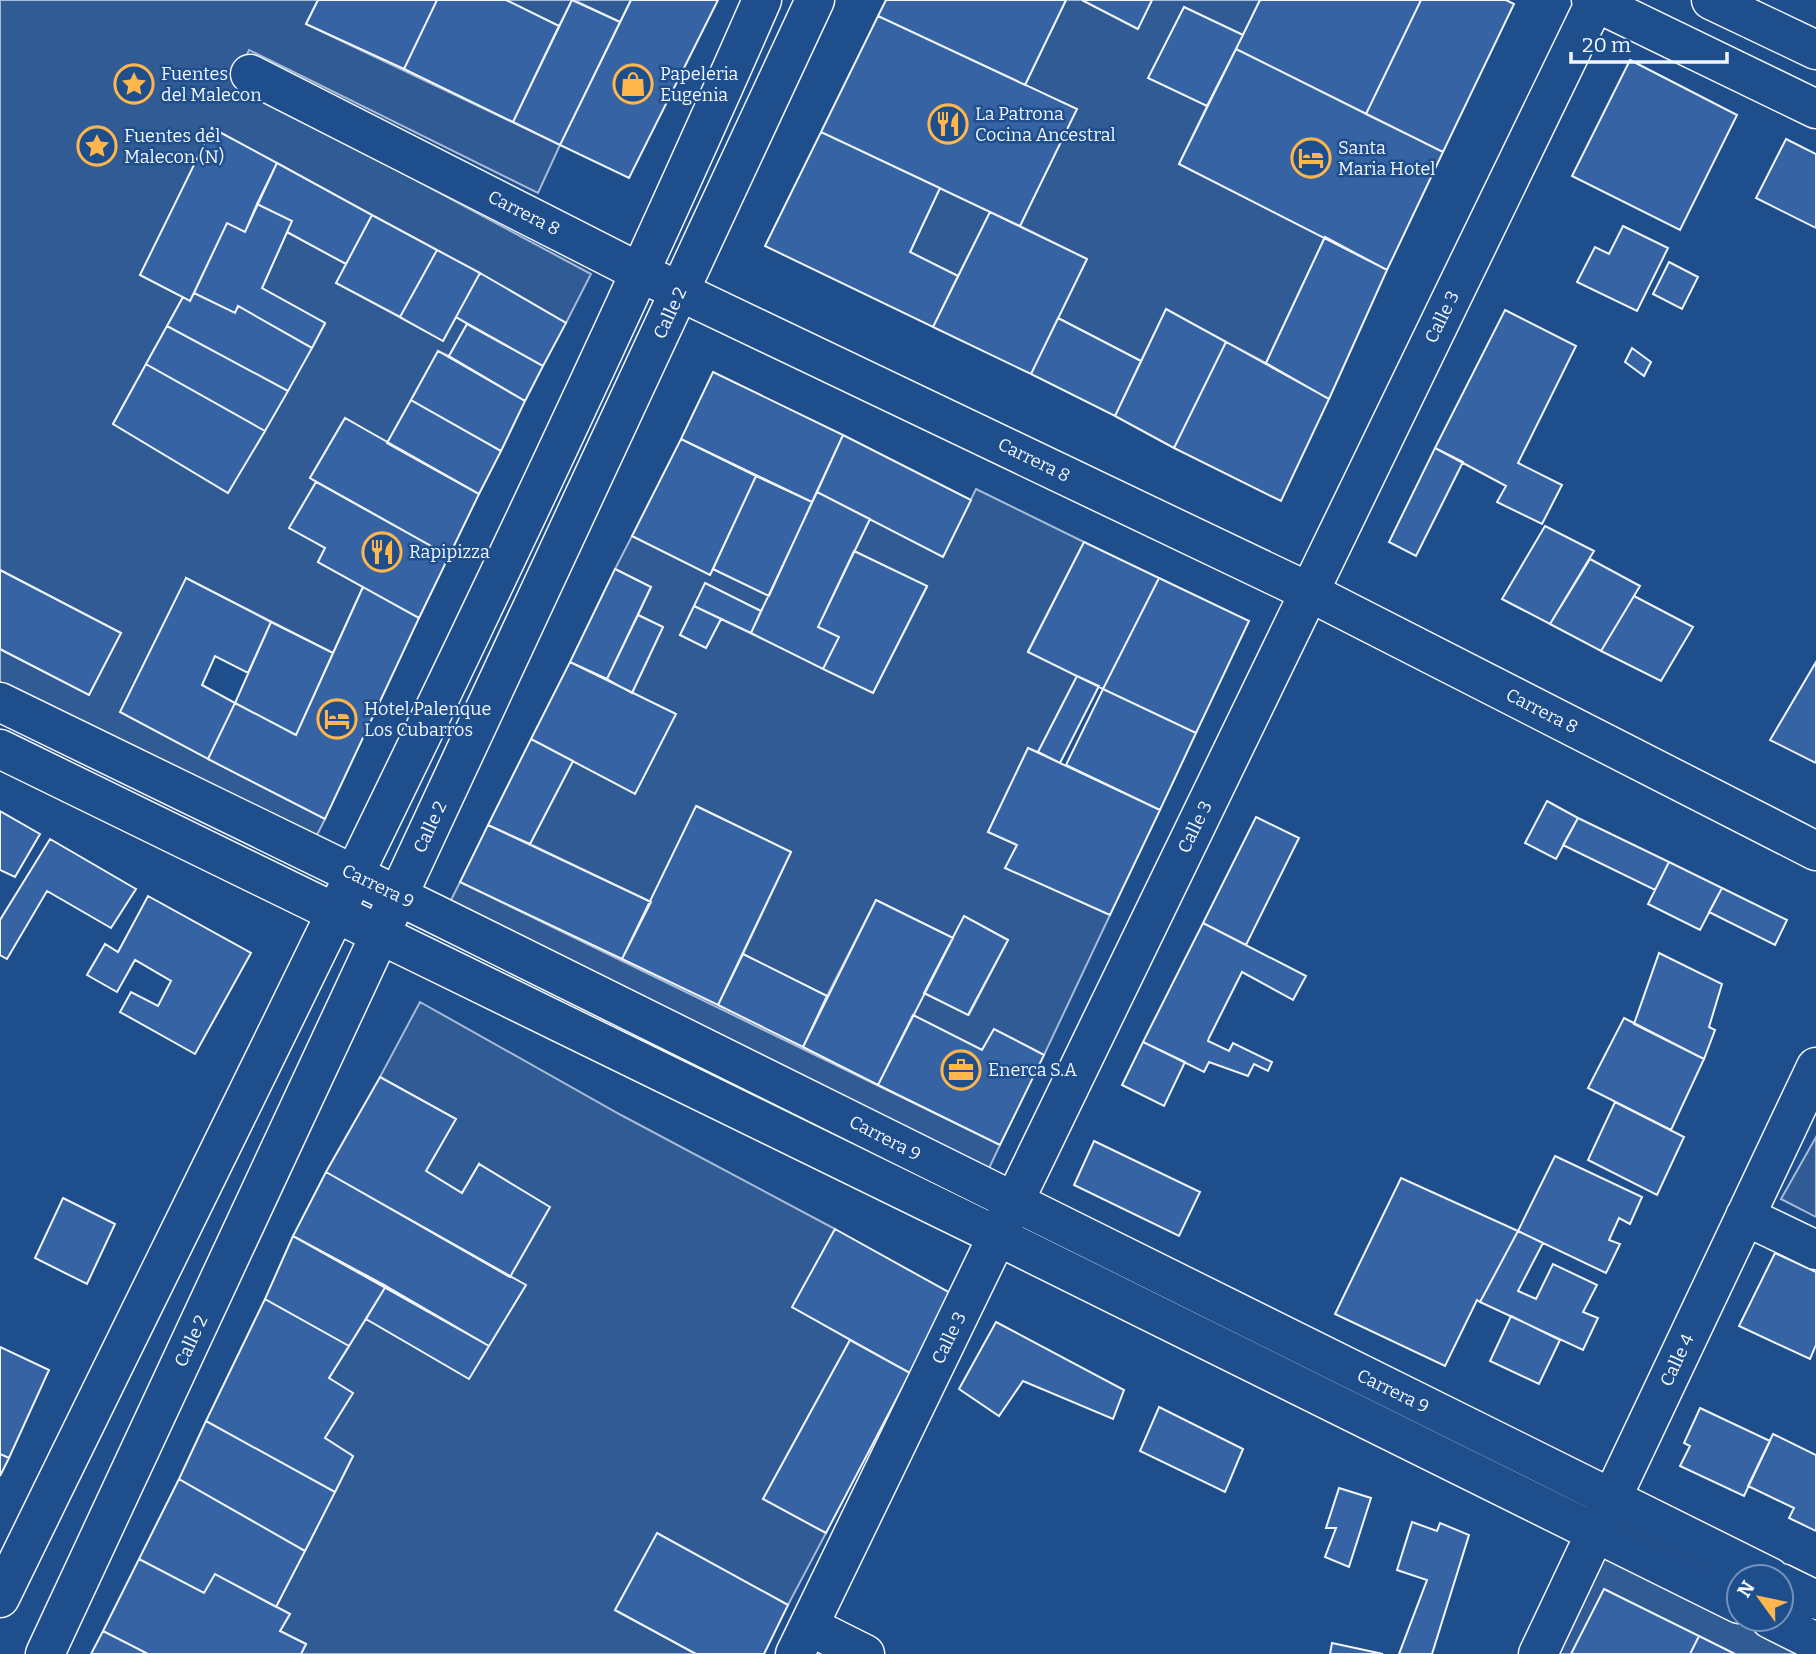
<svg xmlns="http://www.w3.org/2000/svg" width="1816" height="1654" font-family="Bitter,serif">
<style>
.green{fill:#305b95;stroke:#a8bbd7;stroke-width:2}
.building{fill:#3563a3;stroke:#f2f6ff;stroke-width:2}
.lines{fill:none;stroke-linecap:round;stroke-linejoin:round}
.street-casing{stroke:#f2f6ff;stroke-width:41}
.secondary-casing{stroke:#f2f6ff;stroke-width:41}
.street{stroke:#1f4e8c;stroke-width:38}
.secondary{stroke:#1f4e8c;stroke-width:38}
.labels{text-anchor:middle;stroke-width:5;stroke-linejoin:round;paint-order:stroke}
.poi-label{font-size:18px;fill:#f2f6ff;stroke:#1f4e8c;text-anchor:start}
.street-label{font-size:18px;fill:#f2f6ff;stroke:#1f4e8c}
</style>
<rect width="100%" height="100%" fill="#1f4e8c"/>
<path class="green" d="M0 0H318L306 24 560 145 538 193 249 50 234 83 591 274 566 323 213 129 140 275 183 297 113 424 228 493 325 324 262 288 287 232 346 264 337 283 443 341 456 317 467 324 449 356 438 351 387 443 345 418 310 478 316 482 290 527 325 548 318 562 363 587 333 653 186 578 208 759 325 819 313 843 0 685V649L89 695 121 633 0 570Z
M506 0H572L559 26Z
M574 0H631L620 22Z
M1066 0H1082L1137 29 1152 0H1260L1243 35 1184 7 1149 77 1207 106 1179 164 1325 237 1266 363 1166 310 1141 361 1058 318 1087 259 1020 226 1076 110 1025 85Z
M940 188 990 212 958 276 910 252Z
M976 489 1084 542 1028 651 1077 676 1038 752 1028 748 988 832 1017 845 1006 868 1110 915 1044 1055 994 1029 982 1050 913 1015 924 993 969 1015 1008 940 964 917 953 938 876 900 827 996 743 954 791 852 697 806 651 902 530 844 573 761 635 793 675 714 632 693 663 627 638 615 651 587 615 569 632 536 710 575 713 569 769 596 761 611 705 584 680 635 706 648 721 619 873 693 927 587 854 551 870 519 943 557Z
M460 882 1000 1145 984 1179 446 910Z
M420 1002 621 1115 835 1229 793 1307 850 1340 763 1499 826 1533 788 1605 657 1534 615 1610 696 1654H301L306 1644 280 1631 290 1614 276 1607 353 1456 325 1438 329 1378 366 1319 469 1378 525 1286 510 1277 479 1164 462 1193 426 1171 455 1119 380 1077Z
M1816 1137V1217L1781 1199Z
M1603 1553 1803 1654H1554Z"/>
<path class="building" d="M318 0H437L404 69 306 24Z
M437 0H506L559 26 513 122 404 69Z
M572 0 620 22 560 145 513 122Z
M631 0H718L629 178 560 145Z
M886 0H1066L1025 85 878 16Z
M1082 0H1152L1138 29Z
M1260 0H1421L1366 114 1236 49Z
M1421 0H1506L1514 4 1443 152 1366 114Z
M1184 7 1243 35 1207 106 1148 78Z
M878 16 1077 109 1020 226 821 132Z
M1236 49 1443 152 1387 270 1179 164Z
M1630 60 1737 115 1680 230 1572 176Z
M212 128 277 163 245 232 227 223 190 301 140 275Z
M821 132 940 188 910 252 958 276 933 327 765 246Z
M1786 139 1816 154V228L1756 198Z
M277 163 372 215 346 264 287 232 292 221 257 204Z
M257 204 292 221 262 288 325 323 312 348 238 306 235 313 194 293 227 223 245 232Z
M990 212 1087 259 1031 374 933 327Z
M372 215 437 250 400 317 336 283Z
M1623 226 1668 248 1637 311 1577 282 1595 247 1609 254Z
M1325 237 1387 270 1329 399 1266 363Z
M437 250 480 273 443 341 400 317Z
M1669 262 1698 277 1682 309 1653 294Z
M480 273 566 323 543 366 456 317Z
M194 293 235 313 238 306 312 348 288 391 167 326 183 297 190 301Z
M1166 309 1226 342 1174 448 1115 416Z
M1505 310 1576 346 1518 463 1562 485 1542 524 1497 502 1506 486 1435 448Z
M1058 318 1141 361 1115 416 1031 374Z
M467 324 543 366 525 401 449 356Z
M167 326 288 391 265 431 146 364Z
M1226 342 1329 399 1281 501 1174 448Z
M1632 348 1651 362 1644 376 1625 362Z
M438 351 525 401 501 451 411 400Z
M146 364 265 431 228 493 113 424Z
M713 372 843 435 812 502 681 439Z
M411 400 501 451 479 494 387 443Z
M345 418 479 494 449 556 310 478Z
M843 435 971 500 943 557 817 492Z
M681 439 756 476 710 575 632 536Z
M1435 448 1463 462 1416 556 1389 542Z
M756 476 812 502 769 596 713 569Z
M316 482 449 556 419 618 318 562 325 548 289 528Z
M817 492 870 519 818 627 839 637 823 669 751 633Z
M1545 526 1594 551 1550 624 1502 599Z
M1084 542 1159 578 1103 689 1028 652Z
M854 551 927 586 873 693 823 669 839 637 818 627Z
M1590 559 1640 586 1601 651 1550 624Z
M615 569 651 587 607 679 570 662Z
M0 570 121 633 89 695 0 649Z
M186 578 271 622 248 673 215 656 202 685 235 703 208 759 120 712Z
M1159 578 1249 621 1196 733 1103 689Z
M705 583 761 611 751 633 694 606Z
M363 587 419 618 325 819 208 759 235 703 296 735Z
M1634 596 1693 627 1661 681 1601 651Z
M694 606 721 619 706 648 680 635Z
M638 615 663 627 632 693 607 679Z
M271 622 333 653 296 735 235 703Z
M570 662 676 714 635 794 531 739Z
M1816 662V763L1770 740Z
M1077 676 1099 686 1060 763 1038 752Z
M1103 689 1196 733 1160 810 1066 765Z
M531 739 573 761 530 844 488 825Z
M1028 748 1160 810 1110 915 1005 868 1017 845 988 832Z
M1547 801 1578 818 1556 859 1525 843Z
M696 806 791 852 718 1005 622 959Z
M0 811 40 834 15 877 0 870Z
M1256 817 1299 838 1246 945 1203 923Z
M1578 818 1669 862 1655 890 1563 845Z
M488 825 651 902 622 959 460 882Z
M50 839 136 889 111 928 47 891 7 959 0 955V920Z
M1669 862 1722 888 1700 930 1648 904Z
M1722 888 1787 920 1775 945 1709 912Z
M148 896 251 953 195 1054 120 1012 131 992 158 1006 171 981 135 960 117 992 87 975 105 944 118 952Z
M876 900 953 938 878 1085 803 1047Z
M964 916 1008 940 968 1015 924 993Z
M1203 923 1306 976 1293 1000 1242 972 1209 1038 1208 1041 1229 1051 1233 1043 1272 1062 1268 1071 1254 1064 1248 1076 1209 1062 1204 1072 1143 1042Z
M1659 953 1722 984 1709 1027 1715 1030 1704 1059 1634 1024Z
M743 954 827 996 803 1047 718 1005Z
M913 1015 982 1050 994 1029 1044 1055 1000 1145 878 1085Z
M1624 1018 1704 1059 1671 1130 1588 1088Z
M1143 1042 1185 1062 1164 1106 1122 1085Z
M380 1077 456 1119 426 1171 462 1193 479 1164 550 1207 510 1277 326 1172Z
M1615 1102 1684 1137 1657 1195 1588 1160Z
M1094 1141 1200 1192 1179 1236 1074 1185Z
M1555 1156 1642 1197 1630 1224 1619 1218 1609 1240 1620 1244 1606 1273 1518 1231Z
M326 1172 526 1285 489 1346 293 1236Z
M1401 1178 1518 1231 1480 1302 1477 1300 1445 1366 1335 1314Z
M63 1198 115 1224 87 1284 35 1258Z
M835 1229 952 1294 910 1373 792 1307Z
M1518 1231 1543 1243 1518 1291 1536 1299 1553 1264 1597 1285 1583 1312 1598 1318 1583 1350 1480 1302Z
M293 1236 386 1286 349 1346 265 1299Z
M1775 1253 1816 1272V1345L1810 1359 1739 1326Z
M386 1286 489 1346 469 1379 366 1319Z
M265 1299 349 1346 329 1378 353 1393 325 1438 353 1456 335 1492 206 1421Z
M1511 1316 1560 1340 1539 1384 1490 1361Z
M996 1322 1124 1390 1113 1419 1023 1381 999 1416 959 1389Z
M850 1340 910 1373 826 1533 763 1499Z
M0 1347 49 1370 9 1458 0 1454Z
M1159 1407 1243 1449 1225 1492 1140 1451Z
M1700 1408 1770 1441 1744 1496 1680 1466 1690 1446 1684 1443Z
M206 1421 335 1492 305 1551 179 1479Z
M1773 1434 1816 1455V1531L1789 1518 1794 1508 1748 1486Z
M0 1454 9 1458 0 1476Z
M179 1479 305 1551 276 1607 215 1574 204 1593 139 1559Z
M1339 1488 1371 1498 1349 1567 1325 1557 1336 1528H1326Z
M1412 1522 1437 1531 1440 1523 1469 1535 1432 1654H1399L1427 1580 1397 1570Z
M657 1533 788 1605 764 1654H696L615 1610Z
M139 1559 204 1593 215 1574 290 1614 280 1631 306 1644 301 1654H148L103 1631Z
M1604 1589 1699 1636 1690 1654H1571Z
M103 1631 148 1654H91Z
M1699 1636 1735 1654H1690Z
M1332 1643 1383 1654H1330Z"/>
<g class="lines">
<g class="street-casing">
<path id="street" d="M1591 0 1816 109
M1711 0 1816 50
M250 74 641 273 1309 592 1816 851
M0 702 431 912 1770 1577
M0 749 991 1233 1739 1604
M1745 1216 1816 1250
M1781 1583 1816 1600
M1770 1619 1816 1642
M809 1626 865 1654
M795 1654 1596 0
M1538 1654 1816 1067"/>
</g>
<g class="secondary-casing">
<path id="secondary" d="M0 1598C259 1067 525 541 762 0
M45 1654 815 0"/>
</g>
<use href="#street" class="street"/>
<use href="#secondary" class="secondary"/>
</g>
<defs>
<g id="sight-ring" transform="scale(2.0125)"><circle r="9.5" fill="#1f4e8c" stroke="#ffb74d" stroke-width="1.5"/><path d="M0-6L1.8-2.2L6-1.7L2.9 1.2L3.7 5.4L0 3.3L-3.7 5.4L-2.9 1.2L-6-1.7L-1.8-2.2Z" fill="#ffb74d"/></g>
<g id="shop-ring" transform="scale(2.0125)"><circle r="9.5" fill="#1f4e8c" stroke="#ffb74d" stroke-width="1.5"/><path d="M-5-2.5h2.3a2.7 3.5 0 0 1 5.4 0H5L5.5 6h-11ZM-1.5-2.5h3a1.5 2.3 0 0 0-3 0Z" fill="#ffb74d"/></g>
<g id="restaurant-ring" transform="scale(2.0125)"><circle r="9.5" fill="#1f4e8c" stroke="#ffb74d" stroke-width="1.5"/><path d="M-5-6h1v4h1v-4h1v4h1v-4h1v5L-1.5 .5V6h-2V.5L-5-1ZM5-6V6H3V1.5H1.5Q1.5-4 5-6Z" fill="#ffb74d"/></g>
<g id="hotel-ring" transform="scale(2.0125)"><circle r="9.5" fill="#1f4e8c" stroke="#ffb74d" stroke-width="1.5"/><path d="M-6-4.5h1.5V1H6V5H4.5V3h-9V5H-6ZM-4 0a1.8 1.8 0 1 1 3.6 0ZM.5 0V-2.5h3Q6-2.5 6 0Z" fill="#ffb74d"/></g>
<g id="office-ring" transform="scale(2.0125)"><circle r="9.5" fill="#1f4e8c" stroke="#ffb74d" stroke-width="1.5"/><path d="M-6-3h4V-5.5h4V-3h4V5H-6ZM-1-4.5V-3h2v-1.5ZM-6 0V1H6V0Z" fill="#ffb74d"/></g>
</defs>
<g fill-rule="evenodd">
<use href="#sight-ring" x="134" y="84"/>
<use href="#shop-ring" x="633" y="84"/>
<use href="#restaurant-ring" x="948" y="124"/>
<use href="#sight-ring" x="97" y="146"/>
<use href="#hotel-ring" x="1311" y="158"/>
<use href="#restaurant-ring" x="382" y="552"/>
<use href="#hotel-ring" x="337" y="719"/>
<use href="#office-ring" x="961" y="1070"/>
</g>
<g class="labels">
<g class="poi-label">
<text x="161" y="80">Fuentes<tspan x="161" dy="21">del Malecon</tspan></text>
<text x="660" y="80">Papeleria<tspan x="660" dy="21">Eugenia</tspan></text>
<text x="975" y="120">La Patrona<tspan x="975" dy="21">Cocina Ancestral</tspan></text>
<text x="124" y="142">Fuentes del<tspan x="124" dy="21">Malecon (N)</tspan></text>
<text x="1338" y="154">Santa<tspan x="1338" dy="21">Maria Hotel</tspan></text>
<text x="409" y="558">Rapipizza</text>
<text x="364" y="715">Hotel Palenque<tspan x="364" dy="21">Los Cubarros</tspan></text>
<text x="988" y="1076">Enerca S.A</text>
</g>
<g class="street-label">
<text transform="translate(524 213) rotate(27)" y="6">Carrera 8</text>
<text transform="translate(670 313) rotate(-65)" y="6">Calle 2</text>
<text transform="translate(1442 317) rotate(-64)" y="6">Calle 3</text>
<text transform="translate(1034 460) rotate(26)" y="6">Carrera 8</text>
<text transform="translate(1542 711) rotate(27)" y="6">Carrera 8</text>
<text transform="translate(430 827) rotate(-65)" y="6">Calle 2</text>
<text transform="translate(1195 827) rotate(-64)" y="6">Calle 3</text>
<text transform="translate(378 886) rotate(26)" y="6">Carrera 9</text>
<text transform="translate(885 1138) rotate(27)" y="6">Carrera 9</text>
<text transform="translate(949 1338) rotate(-64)" y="6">Calle 3</text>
<text transform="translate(191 1341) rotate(-65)" y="6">Calle 2</text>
<text transform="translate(1677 1360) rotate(-65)" y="6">Calle 4</text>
<text transform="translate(1393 1391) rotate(26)" y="6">Carrera 9</text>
</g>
</g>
<g transform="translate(1760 1598) rotate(303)"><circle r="33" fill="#1f4e8c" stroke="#7391ba" stroke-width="2"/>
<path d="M0-5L12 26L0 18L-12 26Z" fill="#ffb74d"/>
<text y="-10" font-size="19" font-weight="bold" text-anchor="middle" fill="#f2f6ff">N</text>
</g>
<path d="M1571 52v10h156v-10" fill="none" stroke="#f2f6ff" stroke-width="3.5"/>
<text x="1582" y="52" font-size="21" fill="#f2f6ff" stroke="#1f4e8c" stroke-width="5" paint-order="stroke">20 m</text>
</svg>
